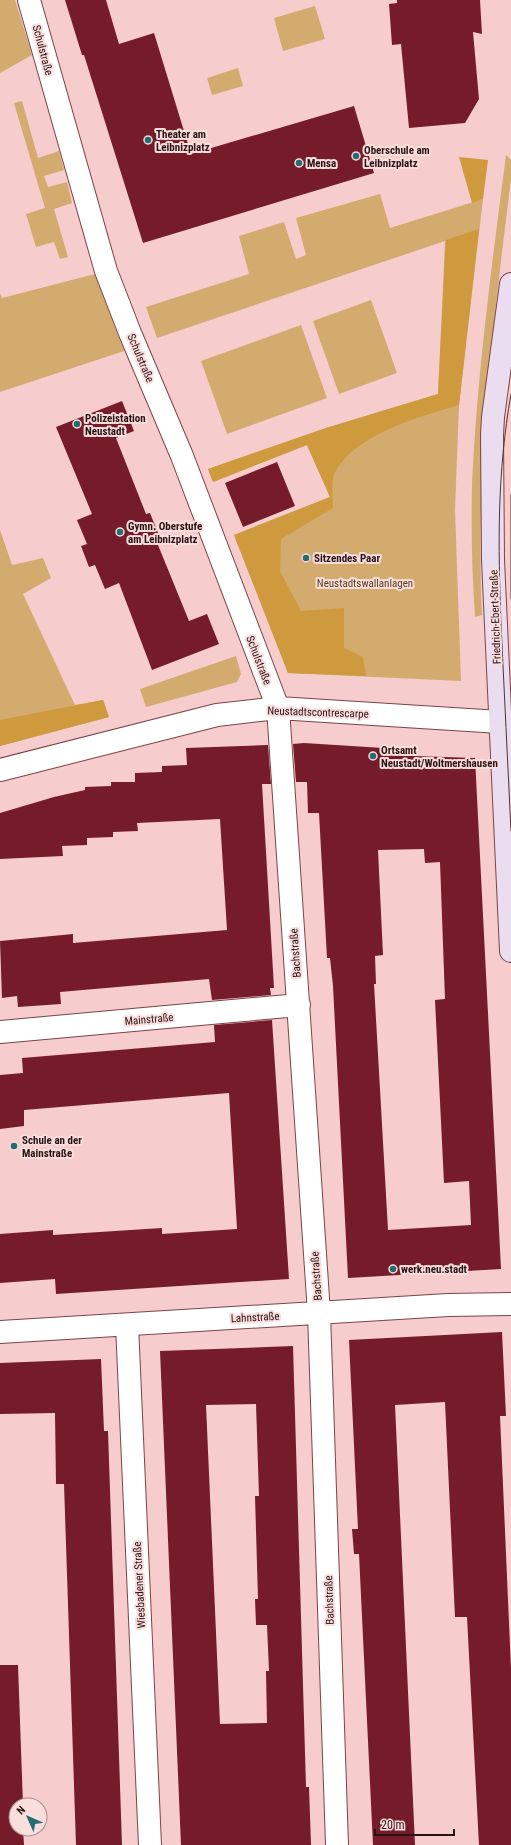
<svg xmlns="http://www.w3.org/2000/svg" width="511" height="1845" font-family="'Roboto Condensed',sans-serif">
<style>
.green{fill:#d3ab6e}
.forest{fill:#cf993d}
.building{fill:#761b29;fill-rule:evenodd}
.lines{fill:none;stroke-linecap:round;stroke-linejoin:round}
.minor-casing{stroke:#7d4346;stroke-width:24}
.secondary-casing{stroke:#7d4346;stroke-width:24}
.minor{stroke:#fff;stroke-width:22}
.secondary{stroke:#eaddef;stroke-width:22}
.tram{stroke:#4f3436;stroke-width:1}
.poi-dot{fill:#226d6f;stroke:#fadddd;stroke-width:1.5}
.labels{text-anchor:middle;stroke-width:4;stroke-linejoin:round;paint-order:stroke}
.street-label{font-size:11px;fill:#2a1214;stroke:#fadddd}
.poi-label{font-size:11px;font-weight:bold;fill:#2a1214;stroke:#fadddd;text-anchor:start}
.park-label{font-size:11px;fill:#57401a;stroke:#fadddd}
</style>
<rect width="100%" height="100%" fill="#f6cccd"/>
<path class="green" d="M0 0H15L32 55 0 73Z
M315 6 325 39 283 51 274 18Z
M238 68 243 86 212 95 207 78Z
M22 101 38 158 59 151 64 170 44 176 48 187 67 182 72 203 54 209 68 257 60 259 54 242 36 247 26 214 45 208 14 103Z
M506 155 511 160V179C493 324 475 469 482 615L475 617C472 573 471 528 472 484 477 374 492 264 506 155Z
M380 194 390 228 483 199 459 405 455 510 461 681 288 673 234 535 330 497 307 445 213 482 208 469 326 428 438 394 445 241 157 338 146 307 249 274 239 236 284 222 296 259 306 255 296 218Z
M95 274 124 351 0 392V293L2 298Z
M371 300 397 373 339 394 313 321Z
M301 325 327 398 227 434 201 361Z
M0 530 12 565 43 558 51 578 23 594 75 705 103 700 109 717 0 746Z
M236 656 241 674 237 682 146 707 140 689Z"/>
<path class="forest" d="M459 157 488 160 483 199 472 203Z
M479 229 459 405C419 417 354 434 334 474 331 481 333 500 333 508L281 539 280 571 301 611 344 608V648L363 657 366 676 288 673 234 535 330 497 307 445 213 482 208 469 326 428 438 394 446 240Z
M103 700 109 717 0 746V720Z"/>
<path class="building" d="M65 0H106L119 44 154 33 191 154 354 106 374 173 143 243 84 55H82Z
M397 0H480L482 34 473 32 479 99 465 123 409 128 401 44 392 45 389 4 397 3Z
M122 401 134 431 116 438 146 514 150 513 162 543 158 545 189 621 207 614 219 644 152 670 119 583 105 589 95 565 89 567 81 546 87 544 77 520 92 514 56 427Z
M277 462 295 506 243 527 225 483Z
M304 743 383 748V755L475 758 501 1269 348 1278 333 986 330 958H327L319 813H308L307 782H296L293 744ZM424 849 425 863 440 862 445 999 435 1000 444 1183 469 1181 471 1225 388 1230 374 984H376L375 956 383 955 378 850Z
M268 745 271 784H262L274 988H270L271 995 212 1000 209 979 60 992 61 1004 18 1007 17 996 2 998 0 941 73 934V943L227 930 220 819 137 823 138 831 113 832V837L87 838V845L62 846 63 856 0 859V813L54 797 85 790V787L111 786V782H135V773L162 772V766L187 765 186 748Z
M272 1020 289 1279 56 1294 55 1279 0 1283V1234L53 1230V1235L162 1228V1234L237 1229 229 1093 24 1110V1126L0 1129V1075L23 1073 22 1058 215 1042 214 1025Z
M502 1332 506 1416H500L511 1669V1845H479L467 1617H455L445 1402 395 1405 415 1845H373L359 1554H354L352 1529H358L349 1340Z
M293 1346 306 1787H309L311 1845H181L160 1351ZM256 1404 259 1496H255L258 1599H255L256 1625H267L269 1671H266L267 1723 220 1724 206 1405Z
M101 1359 104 1431H108L122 1845H76L64 1484H56L55 1413 0 1414V1363Z
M0 1665H18L23 1805H16V1829H23L24 1845H0Z"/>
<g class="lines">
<g class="minor-casing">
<path id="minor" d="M29 0 106 271 130 333 182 456 278 708 319 1313 337 1845
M0 770 217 715 278 708 500 722
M0 1032 299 1005
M127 1325 150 1845
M0 1332 448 1305 511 1304"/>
</g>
<g class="secondary-casing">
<path id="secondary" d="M511 284 493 417 492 435 493 560 511 951"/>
</g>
<use href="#minor" class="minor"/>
<use href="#secondary" class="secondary"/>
<path class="tram" d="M511 394C497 474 498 544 501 624 504 693 508 762 511 831
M511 495V598"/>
</g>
<g class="poi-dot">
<circle cx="148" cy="140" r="4"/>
<circle cx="356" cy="156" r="4"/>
<circle cx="299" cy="163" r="4"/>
<circle cx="77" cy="424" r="4"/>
<circle cx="120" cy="532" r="4"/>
<circle cx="306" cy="558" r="4"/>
<circle cx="373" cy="756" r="4"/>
<circle cx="14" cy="1146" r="4"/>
<circle cx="393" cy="1269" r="4"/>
</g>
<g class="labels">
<g class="street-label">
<text transform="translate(43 50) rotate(75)" y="4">Schulstraße</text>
<text transform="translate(141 358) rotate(67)" y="4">Schulstraße</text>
<text transform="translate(495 617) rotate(-92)" y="4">Friedrich-Ebert-Straße</text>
<text transform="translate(259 660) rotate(69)" y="4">Schulstraße</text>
<text transform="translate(318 712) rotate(2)" y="4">Neustadtscontrescarpe</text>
<text transform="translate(295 953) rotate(-94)" y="4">Bachstraße</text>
<text transform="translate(149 1019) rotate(-5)" y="4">Mainstraße</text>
<text transform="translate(316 1276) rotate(-94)" y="4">Bachstraße</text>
<text transform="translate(255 1317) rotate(-3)" y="4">Lahnstraße</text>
<text transform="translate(139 1585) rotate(-93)" y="4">Wiesbadener Straße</text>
<text transform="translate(329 1600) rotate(-92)" y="4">Bachstraße</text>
</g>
<g class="poi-label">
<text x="156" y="138">Theater am<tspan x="156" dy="13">Leibnizplatz</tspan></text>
<text x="364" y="154">Oberschule am<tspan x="364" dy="13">Leibnizplatz</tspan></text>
<text x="307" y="167">Mensa</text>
<text x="85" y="422">Polizeistation<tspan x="85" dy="13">Neustadt</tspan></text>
<text x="128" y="530">Gymn. Oberstufe<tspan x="128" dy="13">am Leibnizplatz</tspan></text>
<text x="314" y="562">Sitzendes Paar</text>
<text x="381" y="754">Ortsamt<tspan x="381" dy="13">Neustadt/Woltmershausen</tspan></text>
<text x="22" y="1144">Schule an der<tspan x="22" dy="13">Mainstraße</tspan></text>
<text x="401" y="1273">werk.neu.stadt</text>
</g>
<g class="park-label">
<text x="365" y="587">Neustadtswallanlagen</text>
</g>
</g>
<g transform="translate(28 1817) rotate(315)"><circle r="19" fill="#fadddd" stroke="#a78c8d"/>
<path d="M0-3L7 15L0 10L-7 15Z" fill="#226d6f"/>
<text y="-6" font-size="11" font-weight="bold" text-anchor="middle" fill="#2a1214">N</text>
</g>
<path d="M375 1829v6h79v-6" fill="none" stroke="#2a1214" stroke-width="2"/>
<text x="381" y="1829" font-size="12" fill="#2a1214" stroke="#fadddd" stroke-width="3" paint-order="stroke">20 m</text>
</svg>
